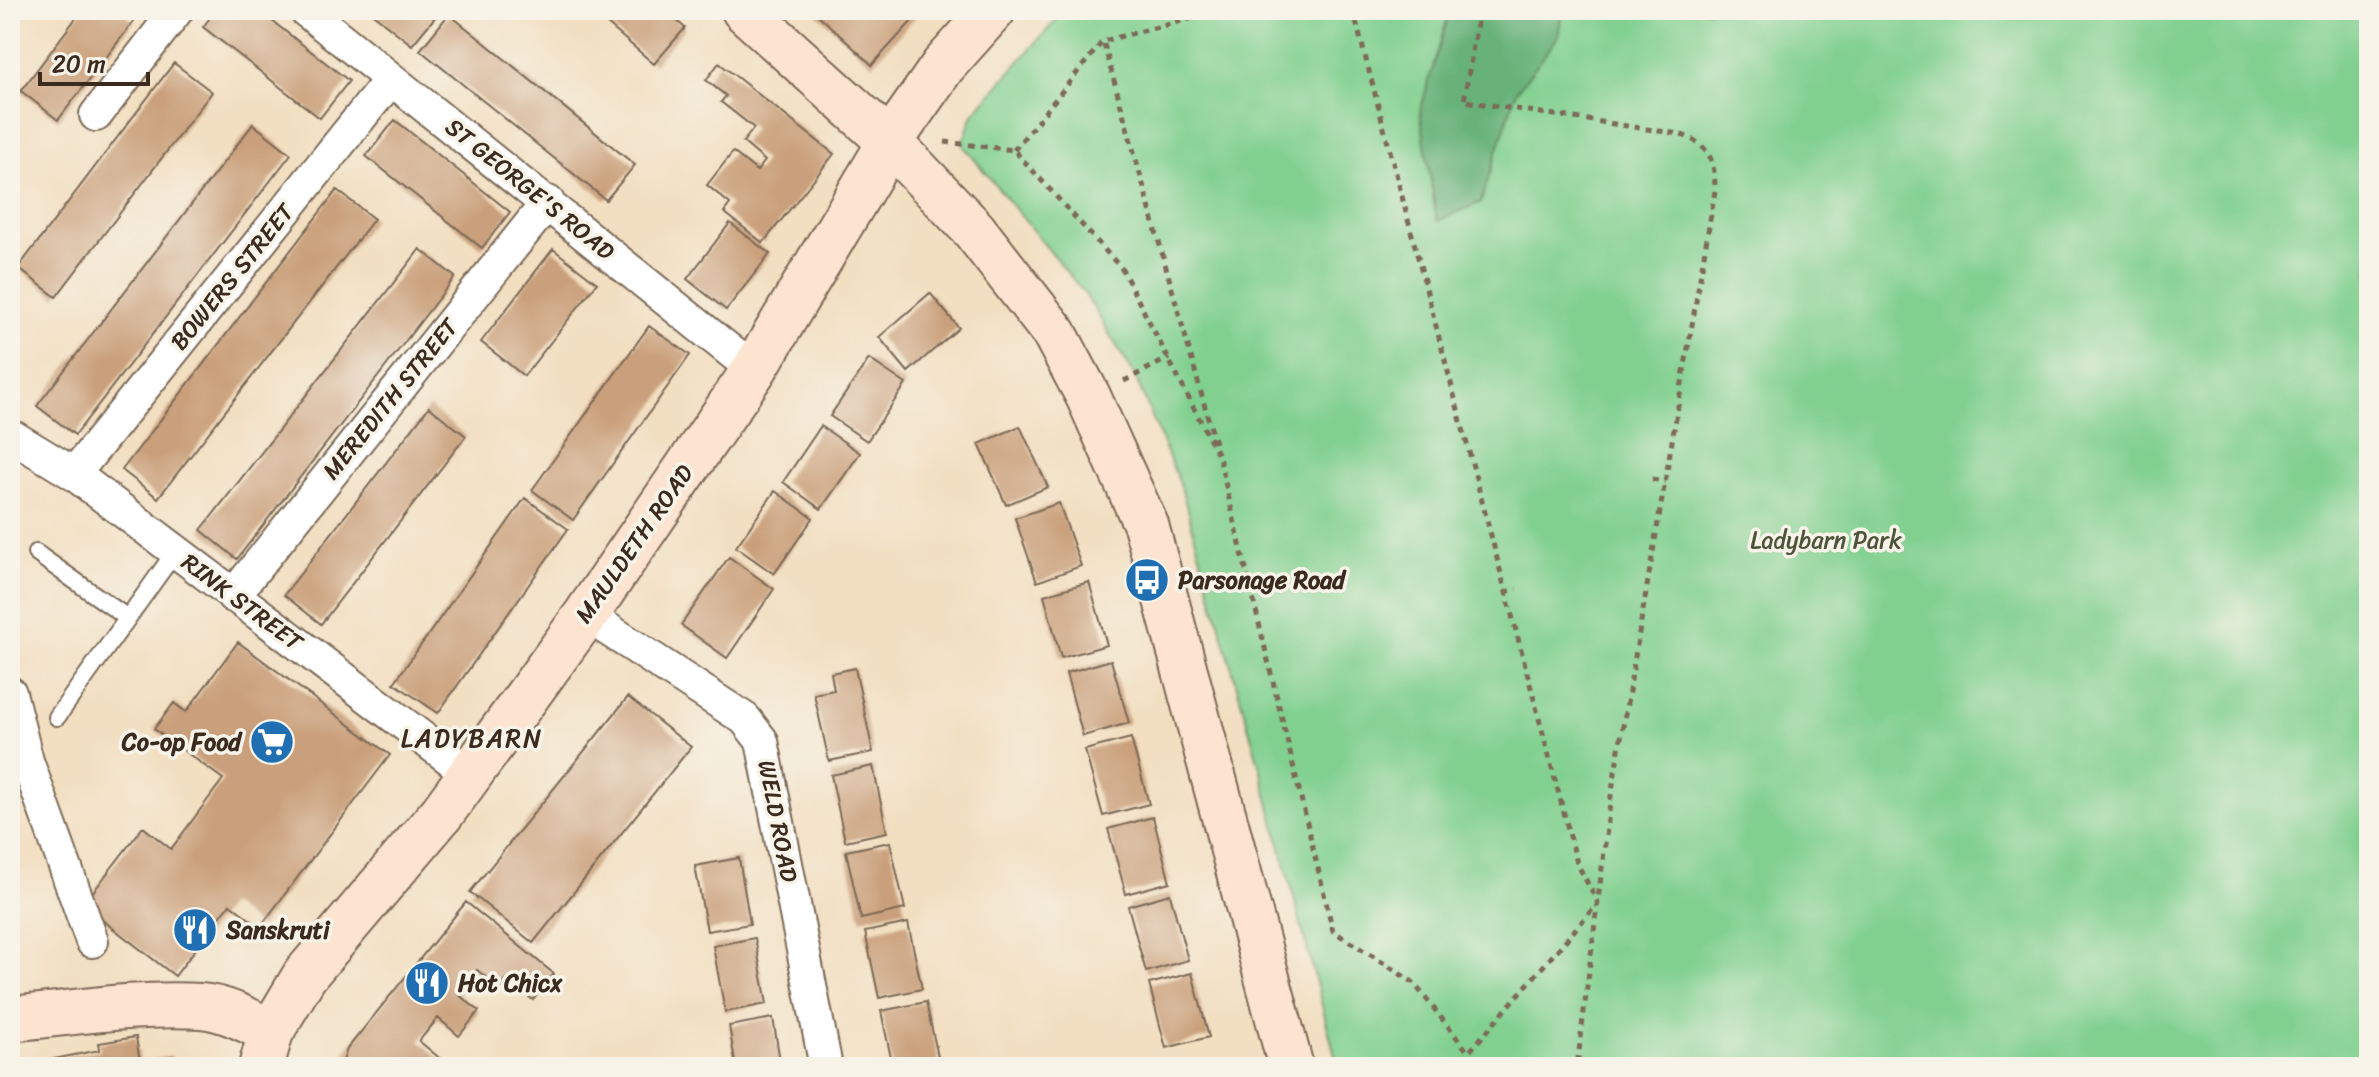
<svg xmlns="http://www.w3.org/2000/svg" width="2379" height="1077" font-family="Sriracha,sans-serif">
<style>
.green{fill:#81d090;stroke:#5e7d57;stroke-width:2}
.forest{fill:#68b27a;stroke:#526e4c;stroke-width:2}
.building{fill:#caa07c}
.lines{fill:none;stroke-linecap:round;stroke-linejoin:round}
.lane-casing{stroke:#7b6957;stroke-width:20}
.street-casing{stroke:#7b6957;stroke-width:36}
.secondary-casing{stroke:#7b6957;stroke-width:48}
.path{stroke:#7b6957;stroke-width:5;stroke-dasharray:6 6;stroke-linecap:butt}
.lane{stroke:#fff;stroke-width:16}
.street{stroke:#fff;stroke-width:32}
.secondary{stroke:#fde4d0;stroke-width:44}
.labels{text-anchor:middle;stroke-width:7;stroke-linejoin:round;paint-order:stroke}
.street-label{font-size:24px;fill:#3b2a1e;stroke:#f7f3e8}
.park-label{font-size:24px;fill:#4c543a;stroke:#f7f3e8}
.poi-label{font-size:24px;font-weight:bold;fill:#3b2a1e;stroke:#f7f3e8;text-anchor:start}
.neighbourhood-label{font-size:26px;letter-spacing:2px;fill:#3b2a1e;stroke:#f7f3e8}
</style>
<rect width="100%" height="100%" fill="#f7f3e8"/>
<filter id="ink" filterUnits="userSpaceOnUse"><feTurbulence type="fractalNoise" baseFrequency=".0125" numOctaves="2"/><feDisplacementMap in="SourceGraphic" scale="16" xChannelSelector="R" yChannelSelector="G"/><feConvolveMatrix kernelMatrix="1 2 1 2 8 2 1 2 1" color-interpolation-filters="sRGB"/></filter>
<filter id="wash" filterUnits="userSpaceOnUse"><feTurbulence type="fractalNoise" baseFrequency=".006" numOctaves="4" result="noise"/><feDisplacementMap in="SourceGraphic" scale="32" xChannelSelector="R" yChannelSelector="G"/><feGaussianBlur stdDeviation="1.8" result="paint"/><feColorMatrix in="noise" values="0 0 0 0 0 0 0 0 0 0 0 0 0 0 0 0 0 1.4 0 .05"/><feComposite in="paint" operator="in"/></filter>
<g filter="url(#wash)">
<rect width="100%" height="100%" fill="#f2dec0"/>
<path class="green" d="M1065 10H2369V1067H1338L1262 775 1180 484 1135 376 1085 294 962 144 973 114Z"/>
<path class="forest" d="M1450 10H1562L1558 37 1516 92 1481 202 1437 221 1420 111Z"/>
<g id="blocks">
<path class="building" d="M82 10H119L134 21 58 120 21 91Z
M216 10H258L349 81 320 118 203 27Z
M368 10H441L412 45Z
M591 10H665L685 28 654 64Z
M822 10H922L872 65 818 15Z
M449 14 635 165 606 200 420 50Z
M174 63 212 92 56 297 18 268Z
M719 63 834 154 763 243 724 212 730 204 707 185 733 152 757 171 765 161 743 142 754 128 721 102 726 96 706 80Z
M395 120 510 212 482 248 366 156Z
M253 124 291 154 75 435 37 406Z
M337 190 374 219 158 498 122 470Z
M730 223 770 254 726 310 687 279Z
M420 249 455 277 237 559 201 530Z
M553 249 597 283 524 376 481 342Z
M930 293 959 328 908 372 879 337Z
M649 326 690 355 573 520 532 490Z
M869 359 906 384 867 441 830 416Z
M429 407 466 436 321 624 284 595Z
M821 426 860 453 821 509 783 482Z
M1020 426 1048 487 1006 505 979 444Z
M775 491 813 518 774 574 736 547Z
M525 498 568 529 438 713 394 683Z
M1059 503 1081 566 1037 582 1015 518Z
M729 557 774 589 727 658 681 625Z
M1089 582 1107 645 1061 658 1044 595Z
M238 642 390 755 260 927 230 904 175 976 83 905 143 827 171 849 223 779 154 729 174 703 186 712Z
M1111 660 1129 723 1083 736 1066 673Z
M855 668 873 752 829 761 814 694 834 690 831 673Z
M628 697 691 747 533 943 470 892Z
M1131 738 1149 804 1103 816 1085 750Z
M873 766 887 832 845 841 831 775Z
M1153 817 1170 882 1126 894 1108 829Z
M890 842 905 909 861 919 846 851Z
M739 858 750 924 707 931 695 866Z
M1170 894 1188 960 1146 972 1128 906Z
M466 902 554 974 533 1000 506 979 500 988 477 970 458 994 479 1011 459 1036 438 1018 419 1041 442 1060 436 1067H341L347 1049Z
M908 923 922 989 879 998 865 932Z
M755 938 767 1004 725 1012 713 946Z
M1192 973 1209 1037 1166 1048 1149 984Z
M926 1002 940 1066 893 1067 881 1011Z
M773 1018 781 1067H736L729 1026Z
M136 1037 140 1062 172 1056 174 1067H13L100 1050 99 1043Z"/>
</g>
</g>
<g filter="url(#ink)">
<use href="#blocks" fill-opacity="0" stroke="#7b6957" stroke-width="2"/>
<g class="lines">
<g class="lane-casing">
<path id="lane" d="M36 553 126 617
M57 717 175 552"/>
</g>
<g class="street-casing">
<path id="street" d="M305 10 754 370
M96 115 177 10
M10 435 74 474 470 774
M74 474 391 79
M233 596 548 202
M586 615 745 719 762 741 826 1067
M10 693 27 761 92 941"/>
</g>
<g class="secondary-casing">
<path id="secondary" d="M744 10 890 142 974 230 1055 334 1088 396 1146 525 1291 1067
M10 1019C73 1013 138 1002 201 1006 226 1008 249 1021 271 1032
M261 1067 271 1032 305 975 442 813 586 615 754 370 890 142 943 66 993 10"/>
</g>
<path class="path" d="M1353 10 1577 863 1598 903 1456 1067
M1479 10 1464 101 1679 134C1710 144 1715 160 1715 191L1611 796 1577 1067
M945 142 1014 150 1122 269 1219 457 1333 931 1413 982 1469 1053
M1014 150 1103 41
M1124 381 1169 358
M1215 443 1103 41 1225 10
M1652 479 1665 481
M1505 592 1517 589"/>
<use href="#lane" class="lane"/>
<use href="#street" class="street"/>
<use href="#secondary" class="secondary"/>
</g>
</g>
<defs>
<g id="bus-disc" transform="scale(2.3)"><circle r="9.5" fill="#1f6fb2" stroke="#f7f3e8"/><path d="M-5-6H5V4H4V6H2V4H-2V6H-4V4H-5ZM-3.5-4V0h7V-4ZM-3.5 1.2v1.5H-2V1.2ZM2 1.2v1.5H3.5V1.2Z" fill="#fff"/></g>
<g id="supermarket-disc" transform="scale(2.3)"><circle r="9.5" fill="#1f6fb2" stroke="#f7f3e8"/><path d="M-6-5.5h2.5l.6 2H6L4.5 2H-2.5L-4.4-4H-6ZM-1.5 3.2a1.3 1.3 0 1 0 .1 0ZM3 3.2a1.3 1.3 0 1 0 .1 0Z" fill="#fff"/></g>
<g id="restaurant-disc" transform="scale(2.3)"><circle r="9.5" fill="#1f6fb2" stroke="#f7f3e8"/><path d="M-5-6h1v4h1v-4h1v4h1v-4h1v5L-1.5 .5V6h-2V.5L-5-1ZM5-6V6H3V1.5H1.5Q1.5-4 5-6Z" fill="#fff"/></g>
</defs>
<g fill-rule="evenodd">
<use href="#bus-disc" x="1147" y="580"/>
<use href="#supermarket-disc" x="272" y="742"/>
<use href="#restaurant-disc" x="195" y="930"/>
<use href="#restaurant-disc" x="427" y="983"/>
</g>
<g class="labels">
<g class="street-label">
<text transform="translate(530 189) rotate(39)" y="8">ST GEORGE'S ROAD</text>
<text transform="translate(232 277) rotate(-51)" y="8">BOWERS STREET</text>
<text transform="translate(390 399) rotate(-51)" y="8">MEREDITH STREET</text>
<text transform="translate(634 544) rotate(-55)" y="8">MAULDETH ROAD</text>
<text transform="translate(242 602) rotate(37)" y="8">RINK STREET</text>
<text transform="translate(778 821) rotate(79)" y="8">WELD ROAD</text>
</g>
<g class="park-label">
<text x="1826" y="548">Ladybarn Park</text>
</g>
<g class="poi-label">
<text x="1178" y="588">Parsonage Road</text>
<text x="241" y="750" text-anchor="end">Co-op Food</text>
<text x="226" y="938">Sanskruti</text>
<text x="458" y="991">Hot Chicx</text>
</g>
<g class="neighbourhood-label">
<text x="472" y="747">LADYBARN</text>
</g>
</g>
<rect width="2379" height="1077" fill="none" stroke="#f7f3e8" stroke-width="40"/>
<path d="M40 72v12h108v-12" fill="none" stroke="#3b2a1e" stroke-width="4"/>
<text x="52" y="72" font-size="24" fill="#3b2a1e" stroke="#f7f3e8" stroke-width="6" paint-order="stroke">20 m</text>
</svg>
